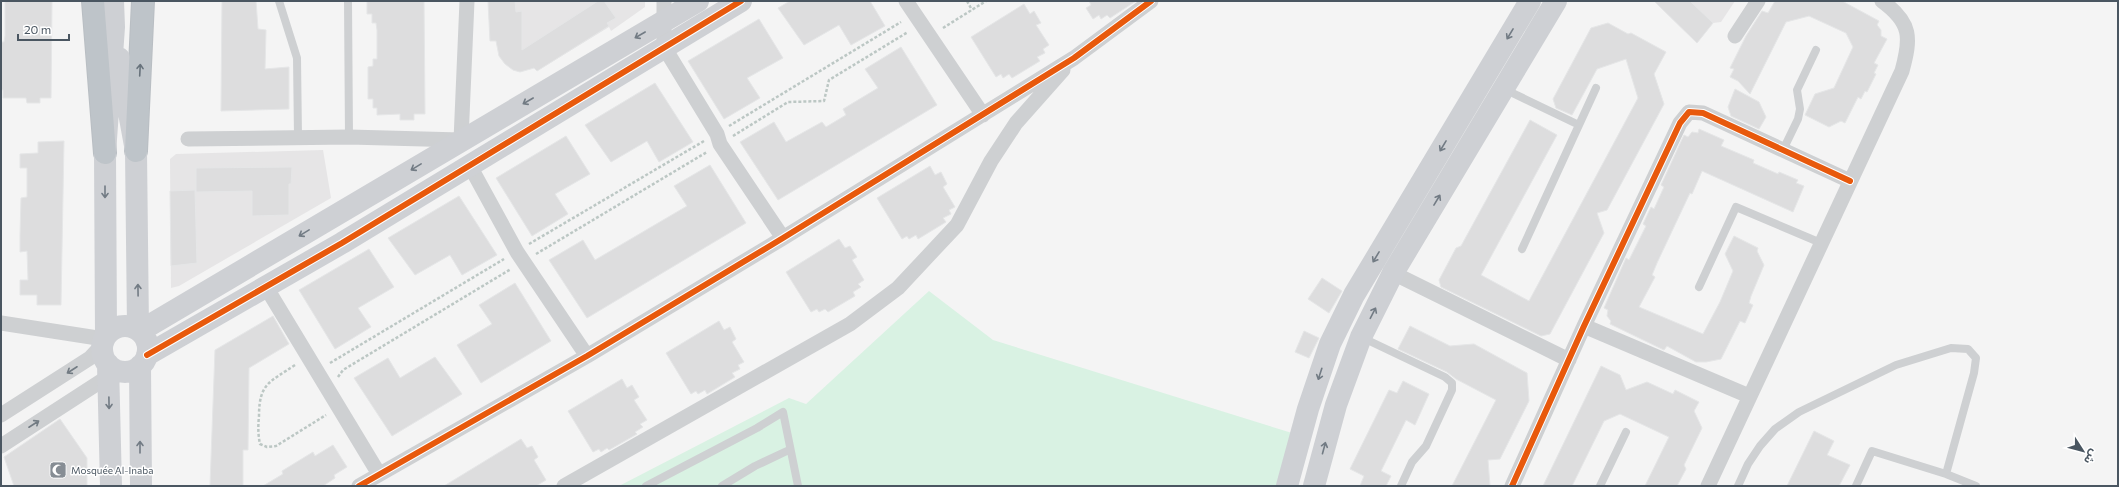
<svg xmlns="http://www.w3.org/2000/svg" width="2119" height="487" font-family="Commissioner,'Noto Sans Arabic',sans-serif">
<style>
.education{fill:#e6e5e6}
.green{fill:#d9f2e3}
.building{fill:#ddddde;stroke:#e5e6e7}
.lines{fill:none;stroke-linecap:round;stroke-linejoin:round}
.highway-casing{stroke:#b9bec3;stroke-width:24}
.path{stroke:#bcc7c4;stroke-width:2.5;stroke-dasharray:3 2;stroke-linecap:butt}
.lane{stroke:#ced0d2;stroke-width:8}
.street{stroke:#ced0d2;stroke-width:15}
.secondary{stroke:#ced0d4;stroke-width:22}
.highway{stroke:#bec4c9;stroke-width:22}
.cycleway-casing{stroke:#fff;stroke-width:8}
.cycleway{stroke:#e8590c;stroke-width:6}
.oneway{stroke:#727b84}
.oneway2{stroke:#67727b}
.oneway3{stroke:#727b83}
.labels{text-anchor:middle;stroke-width:3;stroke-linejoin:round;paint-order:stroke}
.poi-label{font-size:10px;fill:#4a5661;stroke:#fff;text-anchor:start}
</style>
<rect width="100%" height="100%" fill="#f4f4f4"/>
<path class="education" d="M488 1H645V7L611 31 609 27 537 71 533 66 520 72 513 70 505 64 499 56 497 41H490Z
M1654 1H1735L1721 22 1713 23 1697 43Z
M323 150 331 198 179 286 171 288 170 159 176 154Z"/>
<path class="green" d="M929 291 993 340 1292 433 1278 486H619L789 398 806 404Z"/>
<path class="building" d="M5 1H52L51 98H40V103H27L26 98H3V90H1V42H4L5 36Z
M222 1H256L258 29 266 30 265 69 289 67V109L221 111Z
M367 1H424L425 114H414V120H400V114L377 115V108H373V99H368V67L373 66V59H377V30L376 23H372V14H367Z
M488 1H515L516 12 522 11V50L598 1H604L616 18 607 23 609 26 537 71 534 68 520 72 513 70 505 64 499 56 496 41H490Z
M790 1H870L885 26 851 45 839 25 804 45 778 8Z
M1089 1H1136L1110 18 1107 15 1101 19 1099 15 1093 19 1086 8 1091 5Z
M1654 1H1690L1713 23 1697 43Z
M1775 1H1842L1879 21 1877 25 1881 30V36L1887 39 1874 63 1878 65 1874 73 1876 74 1867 92 1865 91 1861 99 1858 97 1845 123 1841 121 1829 127 1805 115 1815 94 1834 88 1853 47 1846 33 1809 16 1786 22 1750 94 1738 81 1730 77 1734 69 1730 68 1746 36 1762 11 1768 13Z
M1024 4 1030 14 1034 11 1041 23 1036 25 1049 45 1043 49 1045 53 1037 57 1040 61 1012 78 1009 74 1003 78 1001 74 996 77 971 37Z
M759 19 783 58 747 78 760 98 724 119 688 61Z
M1608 23 1628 34 1631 33 1666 52 1654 74 1664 104 1607 210 1597 213 1604 233 1550 334 1541 336 1441 287 1439 280 1456 248 1461 246 1530 120 1557 135 1481 275 1529 301 1638 98 1626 59 1597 69 1572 115 1556 108 1553 99 1591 28Z
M901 47 937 105 778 200 740 142 774 122 786 142 822 122 826 127 846 115 843 109 878 88 865 69Z
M655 83 693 142 659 162 647 141 611 162 585 125Z
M1735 89 1759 102 1766 117 1759 129 1731 116 1728 107Z
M1699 129 1724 140 1721 146 1754 160 1753 163 1778 174 1779 172 1798 180 1796 183 1804 186 1793 212 1702 171 1692 194 1690 193 1657 263 1652 275 1655 277 1639 307 1703 334 1720 302 1733 271 1725 254 1734 236 1758 248 1757 251 1764 265 1751 296 1749 303 1753 305 1745 323 1740 321 1721 359 1706 362H1696L1667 346 1664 350 1610 324 1611 321 1607 316 1608 310 1604 308 1626 258 1629 260 1646 226 1643 224 1651 207 1654 209 1664 187 1661 185 1684 135 1688 137 1692 132 1698 133Z
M566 136 590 174 555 194 568 214 532 236 496 178Z
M64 141 61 305H37V295H20V280H28L27 251 20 252V236L21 198 27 197V168H20V154L38 153V142Z
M710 165 746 223 587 318 549 260 583 240 595 260 687 206 674 186Z
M930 166 935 175 941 172 947 184 943 187 955 207 949 210 951 214 943 218 946 222 918 239 916 235 909 239 907 236 902 239 877 198Z
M292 167 291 184H289V215L252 216V191L196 192V168Z
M195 190 197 263 171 266 170 191Z
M459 196 497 255 462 275 450 255 415 275 388 238Z
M839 239 845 248 850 246 857 257 852 260 864 280 858 284 861 287 853 292 855 296 828 312 825 309 819 312 817 309 811 312 786 272Z
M369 249 394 287 358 308 371 327 335 349 299 290Z
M1322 278 1342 291 1329 313 1308 299Z
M515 283 551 341 481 383 457 345 492 324 479 305Z
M273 316 289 344 249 368 248 450H243V486H210L215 350Z
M719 321 724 330 730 327 736 339 732 342 744 362 738 365 740 369 732 373 735 377 707 394 705 390 698 394 696 391 691 394 666 353Z
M1410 326 1450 346 1474 344 1527 373 1529 401 1500 459 1488 460 1490 486H1452L1496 400 1456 379 1447 372 1398 349Z
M1304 331 1319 338 1309 358 1295 352Z
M435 357 462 394 392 436 354 378 388 358 400 378Z
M1601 366 1620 375 1626 390 1647 382 1673 394 1675 390 1699 402 1694 411 1702 428 1684 465 1686 469 1677 486H1645L1669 437 1620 414 1604 421 1572 486H1543Z
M622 379 627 388 632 385 639 397 634 400 647 420 640 424 643 427 635 432 637 434 609 450 607 448 601 452 599 449 593 452 568 411Z
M1403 381 1429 394 1415 425 1406 420 1381 471 1391 476 1386 486H1360L1364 476 1350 469 1389 390 1397 393Z
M60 419 87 458V486H14L4 457Z
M1814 431 1834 441 1827 455 1850 465 1839 486H1787Z
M521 439 527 448 532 446 538 457 534 460 546 480 536 486H444Z
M333 445 347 467 334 475 335 478 323 486H263L283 474 282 471 313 452 315 456Z"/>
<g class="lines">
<g class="highway-casing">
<path id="highway" d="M93 1 105 153
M136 151 143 1"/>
</g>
<path class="path" d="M967 1 972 10
M943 28 986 1
M729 126 901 22
M733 136 788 102 824 101 829 80 908 32
M529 244 704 141
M536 254 707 152
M330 363 504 259
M295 365C270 382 259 383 259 416 258 426 258 435 260 444L267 447 276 446 326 415
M338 377 343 370 511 269"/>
<path class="lane" d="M279 1 297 58 298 137
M348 1 349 137
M1504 89 1579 125
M1783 150 1798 119 1800 109 1797 90 1816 50
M1522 249 1596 88
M1699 287 1736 207 1821 243
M1361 337 1445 377 1452 383V390L1426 446 1412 462 1401 486
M646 486 757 428 783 412 798 486
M722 486 755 466 789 450
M1600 486 1626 432
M1738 486 1748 464 1760 446 1775 429 1799 412 1896 365 1951 348 1968 349 1976 358 1974 373 1946 474
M1856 486 1872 451 1946 474 1976 486"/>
<path class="street" d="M664 1V47L717 134 720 144 783 238
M906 1 983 115
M1735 36 1758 1
M188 139 349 137 461 140 467 1
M470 166 517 252 587 356
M1393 273 1569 360
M266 287 379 474
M1 323 104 339
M1584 326 1749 396
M1 415 90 358 102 345
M1 446 109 376 122 372
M359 486 587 356 783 238 1074 58 1151 1
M564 486 850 324 898 288 957 225 991 161 1016 123 1063 70
M1512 486 1584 326 1680 123 1689 112 1703 113 1850 181
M1708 486 1902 71C1911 38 1912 23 1882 1"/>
<path class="secondary" d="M119 58 136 151 138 329
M102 349a23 23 0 1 1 46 0a23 23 0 1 1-46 0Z
M140 331 698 1
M106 334 105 153 114 27 113 1
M147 355 342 243 741 1
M108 364 111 486
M140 366 141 486
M1287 486 1308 409 1330 344 1354 295 1530 1
M1314 486 1336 405 1361 337 1393 273 1556 1"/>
<use href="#highway" class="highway"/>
<g class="cycleway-casing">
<path id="cycleway" d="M147 355 342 243 741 1
M359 486 587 356 783 238 1074 58 1151 1
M1512 486 1584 326 1680 123 1689 112 1703 113 1850 181"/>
</g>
<use href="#cycleway" class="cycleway"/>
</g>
<defs><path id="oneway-shaft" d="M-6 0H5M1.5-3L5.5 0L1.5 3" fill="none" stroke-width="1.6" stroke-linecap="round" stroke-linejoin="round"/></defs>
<g class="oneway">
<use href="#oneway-shaft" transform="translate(1510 34) rotate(121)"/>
<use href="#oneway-shaft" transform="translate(640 35) rotate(150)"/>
<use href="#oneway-shaft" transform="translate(528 101) rotate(150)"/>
<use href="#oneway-shaft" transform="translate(1443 146) rotate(121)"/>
<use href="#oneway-shaft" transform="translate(416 167) rotate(149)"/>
<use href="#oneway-shaft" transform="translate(105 192) rotate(90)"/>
<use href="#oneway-shaft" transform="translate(1437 200) rotate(-59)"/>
<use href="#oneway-shaft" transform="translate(304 233) rotate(149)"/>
<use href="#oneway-shaft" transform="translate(1376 257) rotate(121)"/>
<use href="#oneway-shaft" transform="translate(138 290) rotate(-91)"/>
<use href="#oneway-shaft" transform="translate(1373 313) rotate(-63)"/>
<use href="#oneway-shaft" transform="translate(1320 374) rotate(108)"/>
<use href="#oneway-shaft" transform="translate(109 403) rotate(89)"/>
<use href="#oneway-shaft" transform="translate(140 447) rotate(-90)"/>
<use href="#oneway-shaft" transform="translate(1324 448) rotate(-75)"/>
</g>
<use class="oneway2" href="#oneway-shaft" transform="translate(140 70) rotate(-87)"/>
<g class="oneway3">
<use href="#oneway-shaft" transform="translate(72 370) rotate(147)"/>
<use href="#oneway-shaft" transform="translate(34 424) rotate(-33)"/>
</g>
<defs>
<g id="mosque-square" transform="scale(0.9)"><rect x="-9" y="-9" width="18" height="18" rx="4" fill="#868d94" stroke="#fff"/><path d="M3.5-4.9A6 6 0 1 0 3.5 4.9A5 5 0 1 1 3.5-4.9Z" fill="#fff"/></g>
</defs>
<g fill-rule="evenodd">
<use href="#mosque-square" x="58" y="470"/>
</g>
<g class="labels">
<g class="poi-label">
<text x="71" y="474">Mosquée Al-Inaba</text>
</g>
</g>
<rect width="2119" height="487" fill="none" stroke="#4a5661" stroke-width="4"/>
<g transform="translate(2083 451) rotate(126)" stroke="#ffffff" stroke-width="3" paint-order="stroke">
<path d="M0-3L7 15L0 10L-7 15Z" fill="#4a5661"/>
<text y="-6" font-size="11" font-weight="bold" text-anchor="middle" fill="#4a5661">ش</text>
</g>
<path d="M18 34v6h51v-6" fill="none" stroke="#4a5661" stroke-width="2"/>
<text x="24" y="34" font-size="12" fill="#4a5661" stroke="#ffffff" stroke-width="3" paint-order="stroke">20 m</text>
</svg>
